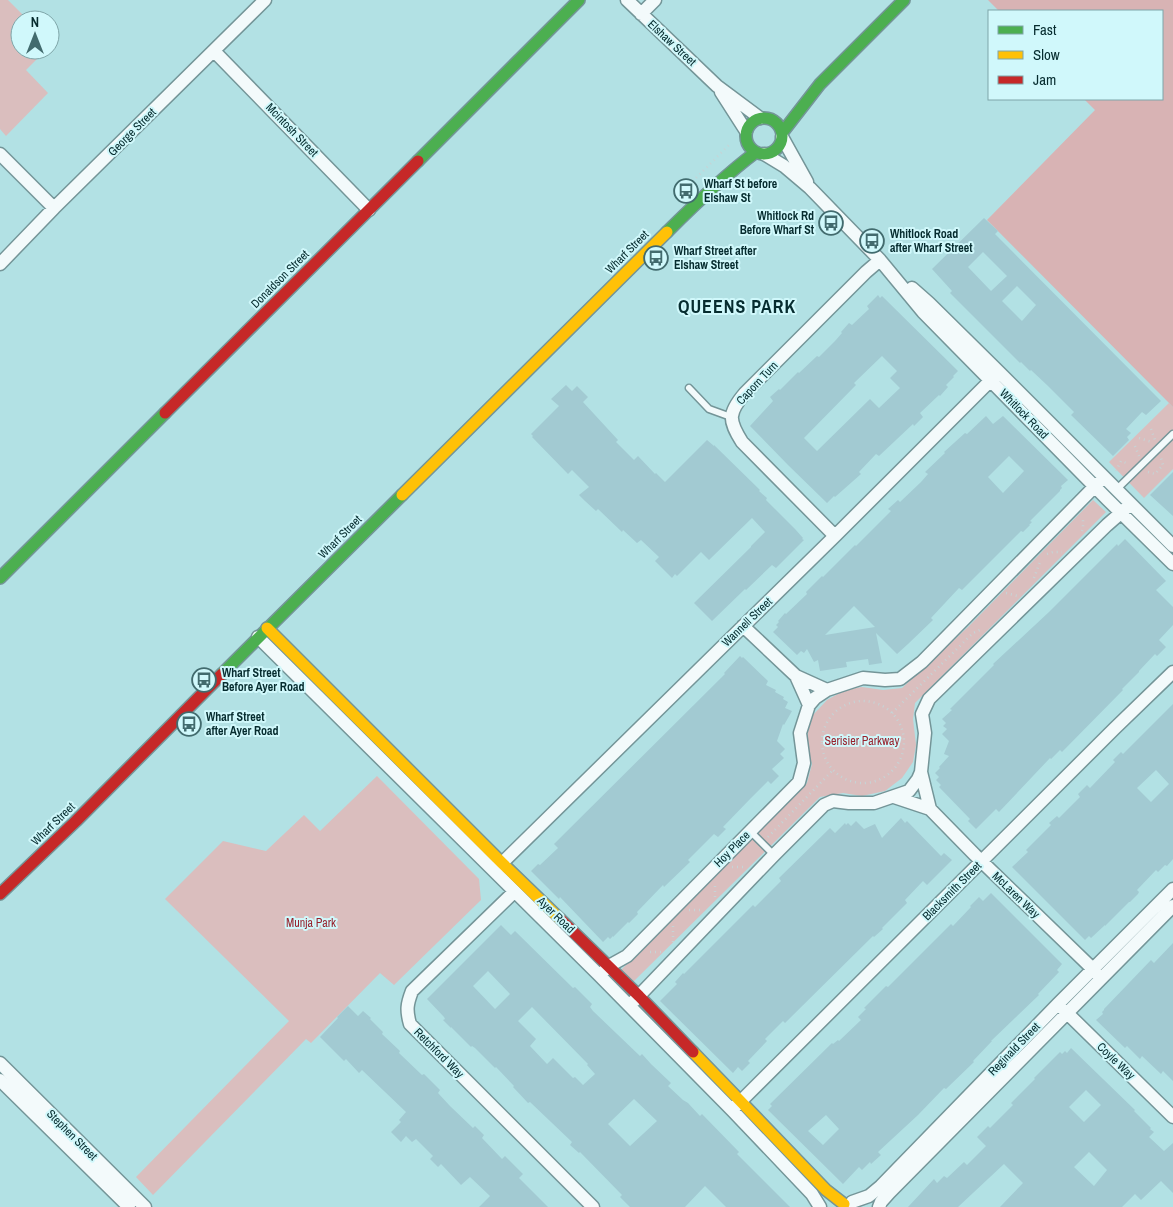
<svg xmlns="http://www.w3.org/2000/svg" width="1173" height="1207" font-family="'Archivo Narrow',sans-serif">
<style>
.green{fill:#dabebe}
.forest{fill:#d8b3b4}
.building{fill:#a2cad2;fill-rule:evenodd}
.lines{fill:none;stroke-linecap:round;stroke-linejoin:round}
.lane-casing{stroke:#749598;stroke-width:9}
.street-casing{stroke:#749598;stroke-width:15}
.fast-casing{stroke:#749598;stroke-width:14}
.slow-casing{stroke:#749598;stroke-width:14}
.jam-casing{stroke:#749598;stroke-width:14}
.path{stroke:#c6d4d6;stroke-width:2.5;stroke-dasharray:1 4;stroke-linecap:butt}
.lane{stroke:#f3fafb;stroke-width:6}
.street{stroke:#f3fafb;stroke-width:12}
.fast{stroke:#4caf50;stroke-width:11}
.slow{stroke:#ffc107;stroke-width:11}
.jam{stroke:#c62828;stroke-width:11}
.labels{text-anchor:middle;stroke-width:4;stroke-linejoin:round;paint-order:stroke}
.street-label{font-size:12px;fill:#062c2f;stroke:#d0f8fb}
.poi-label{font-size:12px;font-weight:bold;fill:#062c2f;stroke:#d0f8fb;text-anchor:start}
.park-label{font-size:12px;fill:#98212c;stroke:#d0f8fb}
.district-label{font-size:18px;font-weight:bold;letter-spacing:1px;fill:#062c2f;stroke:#d0f8fb}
</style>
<rect width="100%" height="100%" fill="#b2e1e4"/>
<path class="green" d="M0 0H8L28 20H20V50H46L26 70 48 93 6 136 0 129Z
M1169 403 1173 407V469L1144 498 1109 462Z
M1093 500 1106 512 915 703 913 719 916 745 913 762 902 778 885 791 862 796 843 793 820 797 633 982 621 970 807 783 812 764 806 745 808 732 813 715 827 700 845 690 862 687 883 690 902 688 968 627Z
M377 776 479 879 481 900 394 985 380 973 311 1043 306 1039 153 1195 136 1177 289 1021 165 899 223 841 266 851 304 815 320 831Z"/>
<path class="forest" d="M988 0H1173V407L987 220 1095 110 1084 99H1162V11H999Z"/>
<path class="building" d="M984 218 998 231 995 234 1161 401 1146 415 1142 412 1126 429 1131 433 1127 437 1129 440 1113 456 1071 415 1074 412 1048 386 1031 370 1030 371 1021 362 1020 363 950 293 952 291 932 269ZM983 252 1007 276 991 291 968 267ZM1017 286 1036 305 1022 321 1002 301Z
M878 295 880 298 882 296 958 371 953 376 954 377 946 385 948 387 940 396 939 395 920 413 923 417 914 426 913 424 879 456 876 454 859 472 861 474 835 497 834 496 827 503 788 465 750 426 773 401 770 397 779 389 780 390 798 372 799 373 817 356 819 357 835 341 842 333 841 332 849 323 852 325 869 309 867 306ZM882 356 897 371 890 378 900 388 879 408 870 399 817 451 804 438 856 385 854 383Z
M566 385 572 391 577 386 588 397 583 402 618 440 616 442 634 460 638 456 655 474 656 473 665 482 707 440 714 446V445L760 490 759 491 767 498 766 500 795 529 803 538 802 539 804 540 776 568 772 565 746 590 745 589 712 621 694 603 751 547V546L765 532 752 518 709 560 701 552 677 576 675 574 672 578 655 561 659 557 641 540 637 543 623 530 622 532 598 509 596 511 585 501 579 495 589 487 572 470 568 474 532 437 533 436 531 434 559 406 551 399Z
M986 416 993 424 1003 416 1068 480 1061 486 1062 488 1060 490V491L1030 521 1032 522 1029 525H1030L1023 532 1021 531 962 590 959 588 931 618 933 620 908 644 897 654 876 633 882 663 869 665 868 659 846 662 847 667 820 671 818 660 814 662 807 649 804 653 801 651 797 655 773 632 778 627 776 625 779 622 778 621 785 613 786 614 807 594 806 592 822 576 823 577 855 545 856 546 891 511 888 509 898 500 900 502 921 482 928 474 925 472 945 453 944 452 965 433 967 434ZM1009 456 1024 471 1003 493 988 477ZM854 606 875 627 825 635Z
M1173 472V516L1150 495Z
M1125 539 1166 581 1156 590 1173 607V625L1159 640 1166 647 1157 656 1155 654 1139 671V672L1122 689 1123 690 1062 752 1060 750 1051 759 1050 758 999 812 996 809 976 829 968 821 970 819 939 787 941 785 936 780 939 777 935 773 940 768 939 767 949 756 944 754 949 741 942 734 947 729 943 726 946 723 942 719 952 710 950 709 994 665 993 664 1049 612 1117 544 1118 546Z
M740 656 742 658 743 657 768 681 766 685 776 690 775 692 784 697 783 699 788 702 785 708 792 711 784 725 783 724 777 741 785 749 780 754 784 758 772 769 779 776 771 784 768 781 751 798 723 827 726 829 718 837 714 834 688 860 690 862 664 887 663 885 637 912 638 914 629 923 628 922 613 937V936L610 939 608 937 603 942 560 897 559 899 531 871 538 864 540 865 558 848 554 844 725 674 724 673Z
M1173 704V859L1167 866 1165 865 1158 872 1156 870 1137 890 1139 892 1138 894 1130 902H1129L1105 926V925L1091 938 1089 936 1085 940 1012 867 1028 852 1026 850 1051 825 1049 823 1057 816 1059 818 1080 797 1078 794 1087 785 1090 788 1115 762 1113 760 1121 752 1123 754ZM1156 770 1169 784 1151 802 1137 788Z
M901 818 905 823 907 821 941 856 944 853 952 860 927 885 923 881 905 900 907 903 882 928 883 929 874 937 873 936 785 1023 783 1021 765 1039 767 1041 748 1061 750 1063 742 1071 738 1067 733 1073 660 1001 677 984 675 982 683 973 684 974 753 905 755 907 781 881 779 878 830 828 835 833 845 823 846 825 848 823 851 826 856 821 864 829 875 824 882 838Z
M991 893 1062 964 1057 970 1059 972 1038 994 1039 995 991 1041H992L973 1061 974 1062 946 1089 944 1088 918 1115 878 1152 881 1155 871 1164 870 1162 862 1170 859 1167 843 1184 768 1110 772 1106 770 1104 832 1043 833 1044 838 1040 839 1041 861 1020 858 1017 866 1009 864 1008 886 986 888 987 951 924 953 926 971 907 970 906 979 897 983 901ZM826 1115 839 1129 823 1145 808 1131Z
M501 925 511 935 515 931 573 988 575 987 592 1004 590 1007 593 1011 640 1056 642 1054 651 1064 671 1083 668 1086 683 1100 688 1103 700 1116 702 1114 739 1152 737 1154 790 1207H726L705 1186 685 1207H630L620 1197 622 1195 580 1152 579 1153 570 1145 572 1142 530 1102 528 1103 513 1087 514 1086 496 1067 495 1068 475 1048 472 1046 471 1047 451 1027V1028L443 1020 445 1019 444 1017 427 999ZM488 971 510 994 495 1009 473 986ZM532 1007 588 1064 587 1065 595 1074 583 1085 575 1077 573 1078 553 1058 547 1064 530 1046 536 1039 518 1021ZM634 1099 657 1121 630 1146 608 1124Z
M1173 943V1081L1163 1071 1161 1074 1142 1056 1140 1059 1127 1046 1125 1048 1096 1020 1103 1014 1102 1012 1104 1010V1009L1151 960 1154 963Z
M348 1006 358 1016 363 1011 371 1018 370 1019 383 1032 382 1034 400 1051 399 1053 422 1075 424 1074 440 1090 438 1093 450 1106 473 1128 475 1126 484 1135 482 1138 502 1159 505 1156 523 1174 519 1178 548 1207H479L490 1196 470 1177 461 1185 441 1164 438 1167 430 1159 433 1156 416 1139 412 1142 406 1136 401 1142 391 1132 401 1122 399 1120 406 1112 362 1070 359 1073 346 1059 344 1061 320 1037 338 1018 337 1017Z
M1071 1048 1135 1110 1134 1111 1151 1128 1150 1129 1154 1132 1149 1137 1164 1151 1173 1143V1193L1161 1181 1141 1200 1135 1194 1122 1207H1000L1023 1183 1004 1164 958 1207H908L934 1179 937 1183 944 1176 947 1178 964 1162 967 1165 986 1146 977 1137 988 1126 990 1128 1013 1105 1011 1103 1035 1079 1034 1078 1060 1052 1062 1054 1065 1051 1067 1053ZM1086 1090 1101 1105 1084 1122 1069 1107ZM1089 1152 1107 1170 1094 1186 1074 1167Z"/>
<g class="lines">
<g class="lane-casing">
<path id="lane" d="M689 388 709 409 731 417
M1117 489 1173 434
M750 831 774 855"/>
</g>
<g class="street-casing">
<path id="street" d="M627 0 717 86 760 118
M641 14 655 0
M214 51 369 210
M721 92 746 131
M782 137 807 182
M0 154 54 208
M764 154 784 166 810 188 880 260 923 312 1107 499 1173 564
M0 264 54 208 265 0
M912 288 929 303 999 372 1173 546
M835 536 742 442C728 420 728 413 745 393L866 272 880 260
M743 626 796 676 827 690
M258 637 599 975 732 1110 812 1194 820 1207
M796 676 809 705
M921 772 930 809
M894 797 930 809 975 855 1099 975
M497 868 835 536 999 372
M514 892 412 991C407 1004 406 1010 410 1024L593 1207
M605 970 609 966 627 956 799 782 804 763 800 733 809 705 815 698 827 690 863 678 885 680 900 679 922 662 1104 477
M634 1001 774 855 824 805 833 801 849 803H874L909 791 918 779 921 772 925 733 922 714 929 699 1107 525 1131 504
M1062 1008 1173 1117
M0 1063 145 1207
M0 1080 129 1207
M735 1107 1114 729 1173 672
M852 1202 869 1196 881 1186 1058 1004 1173 889
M879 1207 881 1202 889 1193 1173 906"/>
</g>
<g class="fast-casing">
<path id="fast" d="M746 136a18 18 0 1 1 36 0a18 18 0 1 1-36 0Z
M782 133 820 84 904 0
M418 161 579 0
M667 232C695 204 724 176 756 152
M0 578 165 413
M222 674 402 495"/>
</g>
<g class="slow-casing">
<path id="slow" d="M402 495 667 232
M267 628 502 863 560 919
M693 1052 826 1190 844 1204"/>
</g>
<g class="jam-casing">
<path id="jam" d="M165 413 418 161
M0 894 76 821 222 674
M560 919 639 996 693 1052"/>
</g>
<path class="path" d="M689 185 730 144
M1151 429 1155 440
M1139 438 1152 442
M1135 446 1139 456
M1116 471 1121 461 1129 464
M1148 472 1155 474 1163 465 1161 458
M1082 531 1083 528V517
M1047 554 1053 552H1062
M1034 578 1040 562
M1006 593 1018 596
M822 742a41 41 0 1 1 82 0a41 41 0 1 1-82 0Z
M892 713 973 633 982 629
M768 837 833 770
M732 867H744
M715 897V885
M689 910H704
M673 926V942
M650 952H663"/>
<use href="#lane" class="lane"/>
<use href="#street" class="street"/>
<use href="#fast" class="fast"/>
<use href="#slow" class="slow"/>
<use href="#jam" class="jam"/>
</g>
<defs>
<g id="bus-ring" transform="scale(1.25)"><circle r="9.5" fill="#d0f8fb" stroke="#426b6e" stroke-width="1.5"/><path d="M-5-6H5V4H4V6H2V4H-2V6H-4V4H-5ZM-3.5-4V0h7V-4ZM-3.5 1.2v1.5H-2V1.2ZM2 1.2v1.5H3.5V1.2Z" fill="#426b6e"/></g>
</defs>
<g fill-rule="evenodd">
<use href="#bus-ring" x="686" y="191"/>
<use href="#bus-ring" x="831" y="223"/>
<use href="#bus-ring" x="872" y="241"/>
<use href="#bus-ring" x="656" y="258"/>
<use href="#bus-ring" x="204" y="680"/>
<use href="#bus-ring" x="189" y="724"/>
</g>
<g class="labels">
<g class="street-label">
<text transform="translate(672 43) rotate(43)" y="4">Elshaw Street</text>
<text transform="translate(292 130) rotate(46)" y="4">Mcintosh Street</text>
<text transform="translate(132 132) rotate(-45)" y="4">George Street</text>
<text transform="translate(627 252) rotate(-45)" y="4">Wharf Street</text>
<text transform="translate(280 279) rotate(-45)" y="4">Donaldson Street</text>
<text transform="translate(757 383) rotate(-47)" y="4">Caporn Turn</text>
<text transform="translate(1024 414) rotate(46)" y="4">Whitlock Road</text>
<text transform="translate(340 537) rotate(-45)" y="4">Wharf Street</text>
<text transform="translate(747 622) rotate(-44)" y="4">Wannell Street</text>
<text transform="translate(53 824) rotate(-44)" y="4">Wharf Street</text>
<text transform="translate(732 849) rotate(-45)" y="4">Hoy Place</text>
<text transform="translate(952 891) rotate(-45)" y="4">Blacksmith Street</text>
<text transform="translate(1016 895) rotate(44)" y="4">McLaren Way</text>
<text transform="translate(556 915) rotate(44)" y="4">Ayer Road</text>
<text transform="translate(1014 1049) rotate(-46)" y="4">Reginald Street</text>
<text transform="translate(439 1053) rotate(45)" y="4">Retchford Way</text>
<text transform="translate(1116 1061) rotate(44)" y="4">Coyle Way</text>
<text transform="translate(72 1135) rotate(45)" y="4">Stephen Street</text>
</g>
<g class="poi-label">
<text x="704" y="188">Wharf St before<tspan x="704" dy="14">Elshaw St</tspan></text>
<text x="814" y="220" text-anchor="end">Whitlock Rd<tspan x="814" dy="14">Before Wharf St</tspan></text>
<text x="890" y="238">Whitlock Road<tspan x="890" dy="14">after Wharf Street</tspan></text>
<text x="674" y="255">Wharf Street after<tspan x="674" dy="14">Elshaw Street</tspan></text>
<text x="222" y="677">Wharf Street<tspan x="222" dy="14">Before Ayer Road</tspan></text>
<text x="206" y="721">Wharf Street<tspan x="206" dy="14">after Ayer Road</tspan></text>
</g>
<g class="park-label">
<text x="862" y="745">Serisier Parkway</text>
<text x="311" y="927">Munja Park</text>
</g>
<g class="district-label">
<text x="737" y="313">QUEENS PARK</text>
</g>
</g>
<rect x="988" y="10" width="175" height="90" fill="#d0f8fb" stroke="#7fa6a9"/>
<rect x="998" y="26" width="25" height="8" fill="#4caf50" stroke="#7fa6a9"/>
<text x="1033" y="35" font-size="15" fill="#062c2f">Fast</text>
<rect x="998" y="51" width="25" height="8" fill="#ffc107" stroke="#7fa6a9"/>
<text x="1033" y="60" font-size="15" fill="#062c2f">Slow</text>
<rect x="998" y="76" width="25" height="8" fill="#c62828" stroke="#7fa6a9"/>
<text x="1033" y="85" font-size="15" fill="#062c2f">Jam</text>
<g transform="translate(35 35)"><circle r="24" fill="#d0f8fb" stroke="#7fa6a9"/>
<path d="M0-4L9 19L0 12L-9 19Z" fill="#426b6e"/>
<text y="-8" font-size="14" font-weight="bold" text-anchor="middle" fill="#062c2f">N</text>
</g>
</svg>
